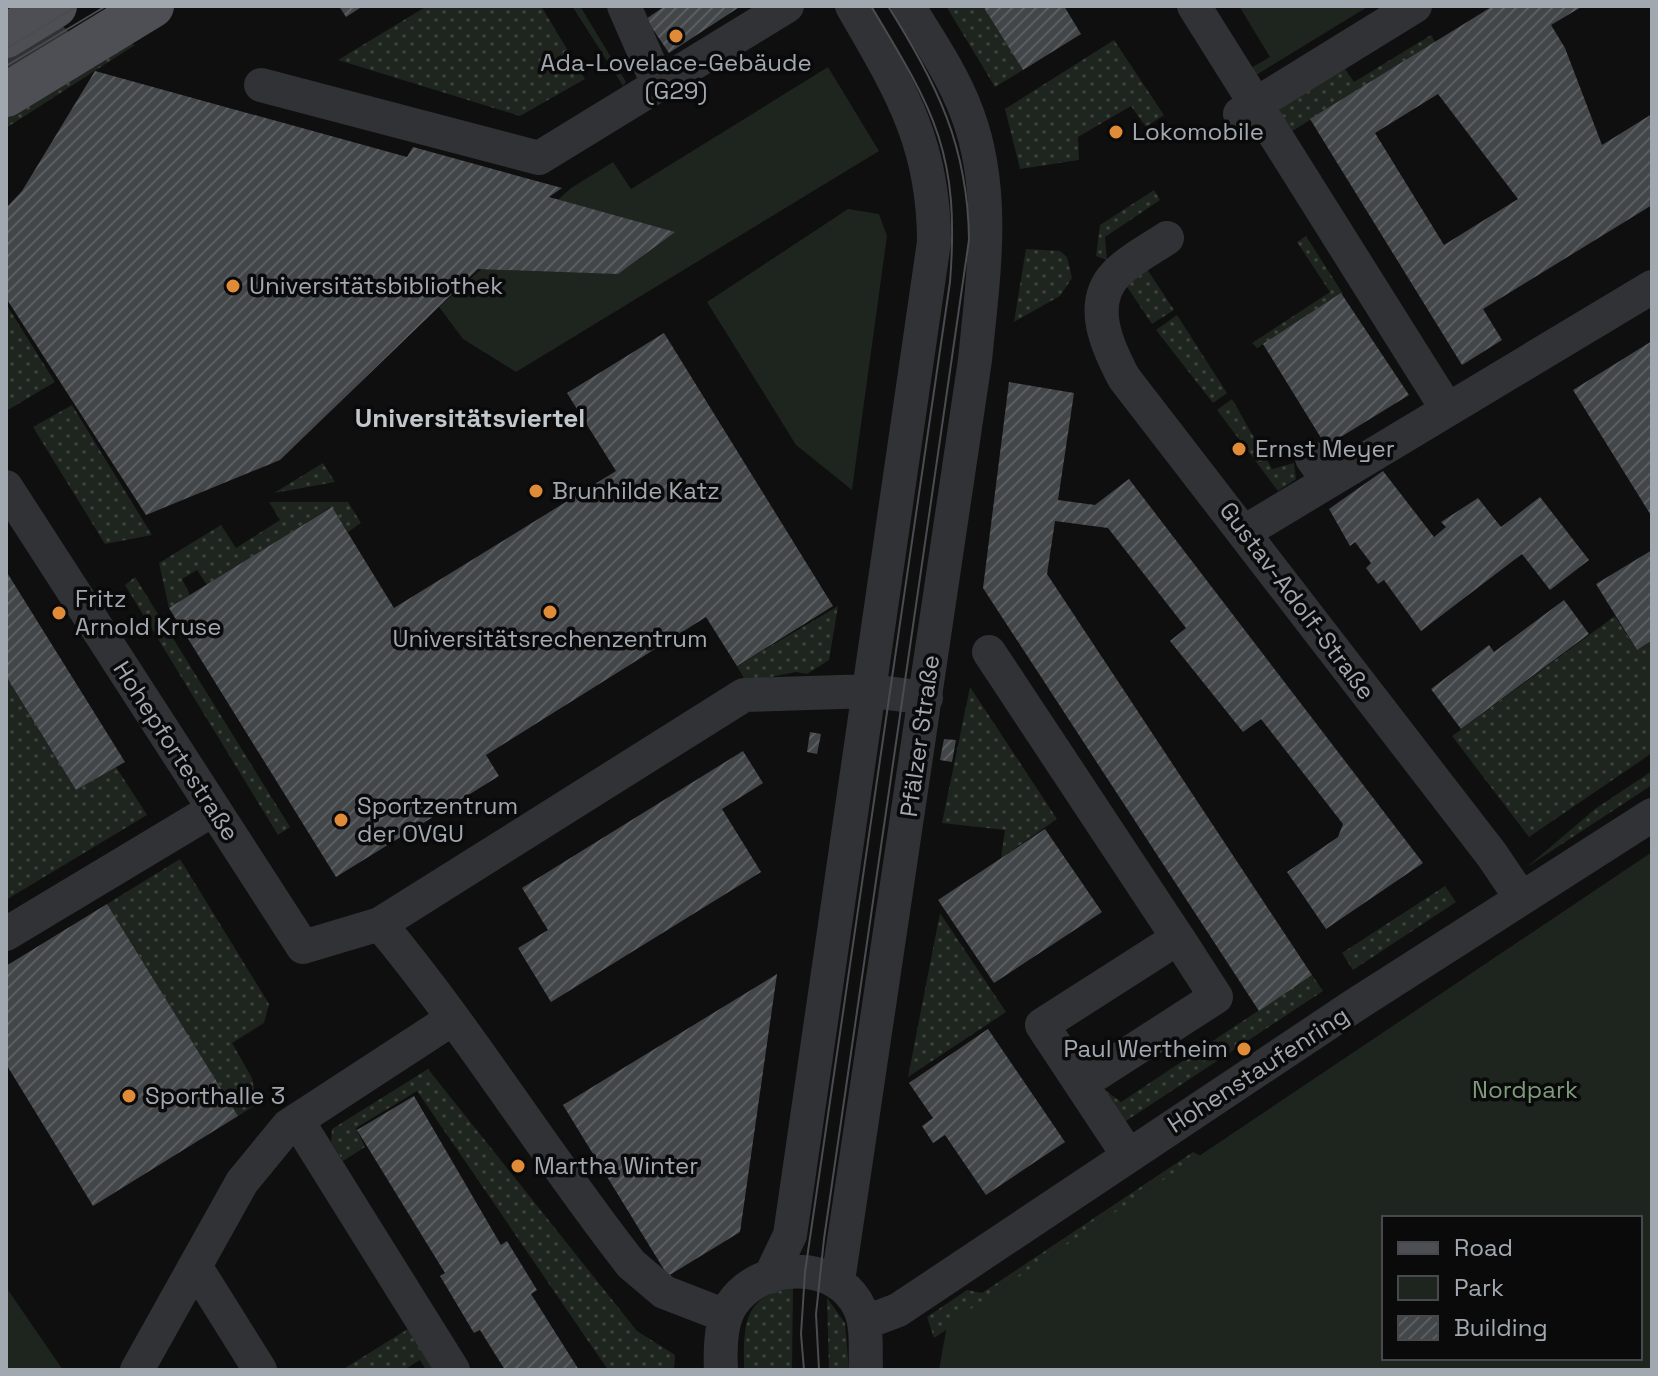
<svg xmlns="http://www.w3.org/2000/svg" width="1658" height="1376" font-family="'Space Grotesk',sans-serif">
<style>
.grass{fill:url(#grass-dots)}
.green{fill:#1e241e;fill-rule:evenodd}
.building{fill:url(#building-hatch);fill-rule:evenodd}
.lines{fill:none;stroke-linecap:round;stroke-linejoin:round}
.minor{stroke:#313235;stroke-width:34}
.major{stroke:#4d4f54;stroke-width:44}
.tram{stroke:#4a4c50;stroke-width:2}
.poi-dot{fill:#df8b38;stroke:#0a0a0b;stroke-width:3}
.labels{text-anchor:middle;stroke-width:7;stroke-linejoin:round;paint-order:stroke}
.poi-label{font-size:24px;fill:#a2a8b0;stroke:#0a0a0b;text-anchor:start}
.street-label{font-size:24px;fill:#a2a8b0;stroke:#0a0a0b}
.park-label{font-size:24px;fill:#7d9a7a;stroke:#0a0a0b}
.neighbourhood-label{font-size:26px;font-weight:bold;fill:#c2c7cc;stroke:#0a0a0b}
</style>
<defs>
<pattern id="grass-dots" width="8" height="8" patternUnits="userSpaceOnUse" patternTransform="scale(2)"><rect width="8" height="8" fill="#1e241e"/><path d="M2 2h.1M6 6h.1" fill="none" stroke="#3c413c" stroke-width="1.8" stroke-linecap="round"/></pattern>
<pattern id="building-hatch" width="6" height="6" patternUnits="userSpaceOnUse" patternTransform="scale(2)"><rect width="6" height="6" fill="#434648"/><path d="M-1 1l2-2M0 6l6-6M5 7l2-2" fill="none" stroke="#5b5e60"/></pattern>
</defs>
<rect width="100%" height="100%" fill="#0f0f10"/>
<path class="grass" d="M427 6H541L585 79 520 116 338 60Z
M946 6H984L1023 70 995 87Z
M1431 35 1435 42 1286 135 1279 114 1281 104 1343 66 1354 82Z
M1114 40 1164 115 1146 127 1131 106 1078 137 1079 160 1020 169 1005 109Z
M127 42 135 45 6 128V118Z
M1154 190 1160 200 1105 237 1107 260 1096 256 1100 225Z
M1306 236 1343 294 1257 348 1252 343 1330 292 1297 242Z
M1026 249 1060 251 1067 257 1072 278 1060 296 1014 322Z
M1147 269 1174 310 1152 324 1125 284Z
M6 304 55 382 6 411Z
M1177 315 1227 393 1213 403 1156 330Z
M1232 399 1272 469 1294 463 1296 479 1278 491 1217 410Z
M72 405 152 535 105 544 33 427Z
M323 463 335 482 274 493Z
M269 502H348L361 523 348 532 331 507 207 585 197 570 182 579 190 595 169 608 159 563 221 525 236 548 280 520Z
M135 577 290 827 278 835 125 585Z
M838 606 829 660 807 674 796 672 746 682 737 666Z
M1615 616 1636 649 1652 640V753L1529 837 1452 736Z
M6 676 76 790 116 767 147 815 6 900Z
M970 687 1057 819 1001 858 1005 830 942 823Z
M1652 771V785L1527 867 1595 809Z
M180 859 269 1004 264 1023 232 1043 252 1078 257 1104 238 1116 107 904Z
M1445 886 1456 902 1353 970 1342 953Z
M940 913 1006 1012 908 1077Z
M1312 975 1323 991 1126 1121 1105 1103 1103 1094 1106 1091 1121 1102Z
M428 1069 637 1331 675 1355 674 1370H608L417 1091 356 1128 365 1147 343 1161 331 1142 332 1129Z
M1193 1152 1203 1157 934 1338 927 1317 967 1290 982 1293Z
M793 1288 792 1370H744C744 1327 741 1296 793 1288Z
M827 1298 845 1323 849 1370H829Z
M411 1327 438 1370H426L420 1360 404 1370H342Z"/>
<path class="green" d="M572 6H580L626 82 623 86Z
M1239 6H1369L1253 77 1249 69 1270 57Z
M828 67 879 151 516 372 463 339 439 307 571 188 613 162 631 189Z
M848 209 879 214 887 236 852 490 796 445 707 302Z
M1652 852V1370H939L947 1325ZM1384 1218H1640V1358H1384Z
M6 1287 63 1370H6Z"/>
<path class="building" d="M339 6H363L346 17Z
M665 6H741L669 53 646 19Z
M983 6H1064L1081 34 1023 70Z
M1493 6H1583L1551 25 1565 48 1602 145 1652 114V205L1483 309 1502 340 1462 365 1310 119ZM1438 94 1518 199 1444 245 1375 133Z
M95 71 407 157 413 147 562 188 549 197 675 232 618 274 478 269 280 460 146 515 6 298V208L22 191Z
M1341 293 1409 395 1326 446 1263 344Z
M664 333 833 606 737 666 706 617 486 755 499 776 336 877 169 608 332 507 394 608 616 471 567 393Z
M1652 341V517L1573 390Z
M1009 382 1074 393 1058 500 1095 505 1129 479 1423 863 1326 929 1287 872 1338 837 1343 824 1261 719 1243 732 1170 641 1186 628 1108 528 1055 521 1047 574 1312 975 1259 1011 983 588Z
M1383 471 1434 537 1446 527 1441 522 1478 498 1501 527 1540 497 1589 560 1550 590 1522 554 1421 631 1384 580 1378 584 1366 568 1371 563 1355 542 1350 546 1329 509Z
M1652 550V640L1637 650 1596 584Z
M6 571 125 762 76 790 6 676Z
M1564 600 1589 634 1461 729 1431 689 1489 645 1494 652Z
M810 732 821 734 817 754 807 752Z
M944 739 956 740 952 762 940 760Z
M743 751 763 783 722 809 761 872 551 1002 518 948 548 930 522 888Z
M1045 829 1102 912 994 983 938 900Z
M107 904 238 1116 93 1206 6 1064V966Z
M777 974 740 1232 668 1276 563 1105Z
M988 1029 1065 1142 986 1195 945 1135 933 1143 922 1126 933 1118 909 1083Z
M414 1096 501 1245 507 1241 537 1290 531 1294 579 1370H505L480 1330 474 1333 440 1276 445 1273 357 1130Z"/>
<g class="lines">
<path class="minor" d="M624 6 659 86
M1194 6 1447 409
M6 69 54 41
M261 85 539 158 787 6
M1240 114 1415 6
M1167 238C1151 249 1129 260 1116 274 1087 304 1108 348 1124 378L1492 855 1521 898
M1312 458 1328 481
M6 487 303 947 380 924C470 1032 544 1153 631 1264L664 1292 726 1316
M1246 531 1652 287
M989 652 1178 938
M380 924 744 695 872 691 926 698
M6 934 214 809
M1081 1084 1216 997 1178 938 1042 1025 1128 1155
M297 1120 453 1370
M195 1266 260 1370
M770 1277 790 1235 934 242C934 143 900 89 852 6
M838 1281 975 360C983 278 997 192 967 113 953 75 929 40 908 6
M864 1323 898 1310 1352 1007 1652 815
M137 1370 242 1182 288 1126 452 1019
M721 1370C720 1350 720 1321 732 1304 761 1261 838 1259 860 1309 868 1327 865 1351 866 1370"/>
<path class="major" d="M6 36 55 6
M6 95 152 6"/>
<path class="tram" d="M6 49 77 6
M6 66 106 6
M804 1370 801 1334 805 1272 950 282C960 154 935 112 871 6
M819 1370 816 1314 824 1239 969 240C968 145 937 85 888 6"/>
</g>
<g class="poi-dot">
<circle cx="676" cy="36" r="8"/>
<circle cx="1116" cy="132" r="8"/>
<circle cx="233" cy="286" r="8"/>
<circle cx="1239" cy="449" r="8"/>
<circle cx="536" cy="491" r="8"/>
<circle cx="550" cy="612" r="8"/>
<circle cx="59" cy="613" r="8"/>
<circle cx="341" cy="820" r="8"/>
<circle cx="1244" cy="1049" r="8"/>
<circle cx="129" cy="1096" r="8"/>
<circle cx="518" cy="1166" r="8"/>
</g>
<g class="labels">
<g class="poi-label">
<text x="676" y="71" text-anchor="middle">Ada-Lovelace-Gebäude<tspan x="676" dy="28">(G29)</tspan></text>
<text x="1132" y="140">Lokomobile</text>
<text x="249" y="294">Universitätsbibliothek</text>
<text x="1255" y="457">Ernst Meyer</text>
<text x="552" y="499">Brunhilde Katz</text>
<text x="75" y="607">Fritz<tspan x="75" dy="28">Arnold Kruse</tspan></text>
<text x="550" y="647" text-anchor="middle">Universitätsrechenzentrum</text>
<text x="357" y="814">Sportzentrum<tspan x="357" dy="28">der OVGU</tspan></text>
<text x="1228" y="1057" text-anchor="end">Paul Wertheim</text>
<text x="145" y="1104">Sporthalle 3</text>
<text x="534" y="1174">Martha Winter</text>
</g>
<g class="street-label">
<text transform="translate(1297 601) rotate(53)" y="8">Gustav-Adolf-Straße</text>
<text transform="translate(920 736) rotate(-82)" y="8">Pfälzer Straße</text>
<text transform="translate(176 751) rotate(57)" y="8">Hohepfortestraße</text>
<text transform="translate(1258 1070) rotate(-33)" y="8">Hohenstaufenring</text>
</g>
<g class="park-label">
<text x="1525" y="1098">Nordpark</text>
</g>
<g class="neighbourhood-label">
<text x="470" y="427">Universitätsviertel</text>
</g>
</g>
<rect width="1658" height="1376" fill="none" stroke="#a2a8b0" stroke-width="16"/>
<rect x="1382" y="1216" width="260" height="144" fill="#0a0a0b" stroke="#47494d" stroke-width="2"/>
<rect x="1398" y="1242" width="40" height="12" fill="#4d4f54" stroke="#47494d" stroke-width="2"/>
<text x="1454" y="1256" font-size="24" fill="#a2a8b0">Road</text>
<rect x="1398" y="1276" width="40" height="24" fill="#1e241e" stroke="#47494d" stroke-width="2"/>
<text x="1454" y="1296" font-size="24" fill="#a2a8b0">Park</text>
<rect x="1398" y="1316" width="40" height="24" fill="url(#building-hatch)" stroke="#47494d" stroke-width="2"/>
<text x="1454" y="1336" font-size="24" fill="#a2a8b0">Building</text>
</svg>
